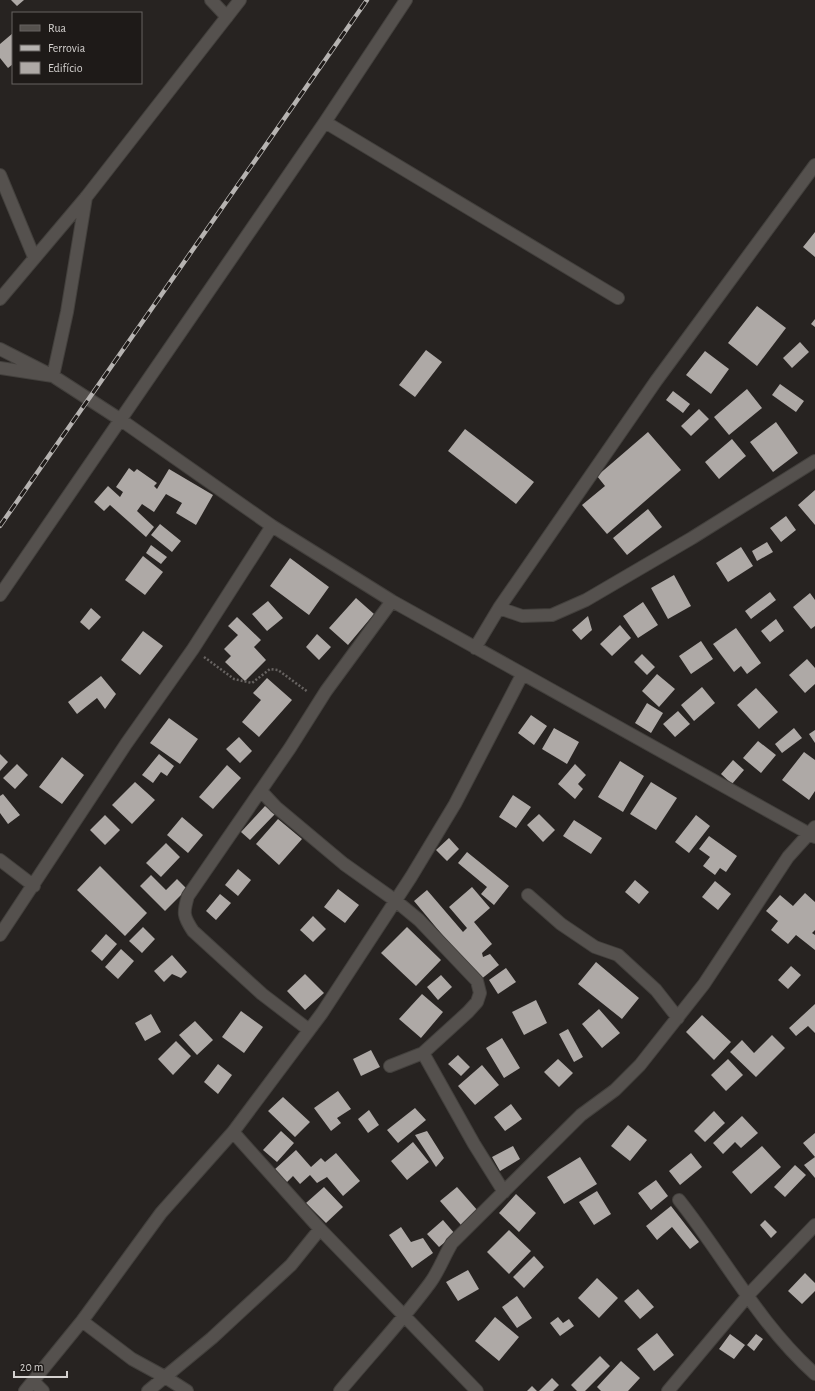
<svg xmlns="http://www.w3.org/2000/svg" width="815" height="1391" font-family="'Alegreya Sans',sans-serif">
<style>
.building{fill:#aea9a6}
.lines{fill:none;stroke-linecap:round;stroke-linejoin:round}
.minor-casing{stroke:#43403d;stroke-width:14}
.path{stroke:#676361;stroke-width:2.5;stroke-dasharray:2 2;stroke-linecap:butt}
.minor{stroke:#55514e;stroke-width:12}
.rail-casing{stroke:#b6b3b1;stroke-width:4.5}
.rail{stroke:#1e1a18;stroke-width:3;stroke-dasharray:9;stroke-linecap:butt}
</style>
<rect width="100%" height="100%" fill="#272321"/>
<path class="building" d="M11 0H24L17 6Z
M13 33V64L8 68 0 58V44Z
M815 232V257L803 247Z
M757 306 786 328 757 366 728 343Z
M815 319V327L811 324Z
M800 342 809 352 792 368 783 358Z
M426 350 442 362 415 397 399 385Z
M705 351 729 369 711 394 686 375Z
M780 384 804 401 796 412 772 395Z
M747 389 762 408 729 435 714 417Z
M673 391 690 404 683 413 666 400Z
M699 409 709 419 691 436 681 426Z
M776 422 798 453 773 472 750 442Z
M465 429 534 482 516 504 448 451Z
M648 432 681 470 607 534 582 505 605 486 597 476Z
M732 439 746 456 719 479 705 462Z
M129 468 134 472 137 469 157 483 154 486 157 489 169 469 213 495 196 525 176 513 182 503 166 494 154 512 142 504 137 511 154 527 146 537 110 505 104 511 94 502 108 486 120 497 123 492 116 487Z
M815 490V525L798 505Z
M648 509 662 527 627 555 613 538Z
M786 516 796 530 781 542 770 528Z
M160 524 181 541 172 552 151 535Z
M767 542 773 552 757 561 752 551Z
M151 545 167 557 161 564 146 553Z
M741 547 753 566 728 582 716 563Z
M143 556 163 572 145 595 125 580Z
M290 558 329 587 309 615 270 586Z
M674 575 691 606 668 619 651 588Z
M770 592 776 600 751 619 745 611Z
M810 593 815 600V626L811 629 793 607Z
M356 598 374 614 348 645 329 628Z
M268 601 283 618 267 631 252 614Z
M643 602 658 625 638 638 623 616Z
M91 608 101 617 89 630 80 622Z
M588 616 592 630 581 640 572 630Z
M237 617 261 640 254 647 266 660 245 681 225 662 231 656 224 649 238 635 228 626Z
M776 619 784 631 770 642 761 631Z
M620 625 631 638 612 656 600 644Z
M736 628 761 663 747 674 741 666 734 672 713 644Z
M143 631 163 646 140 675 121 660Z
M317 634 331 647 319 660 306 647Z
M701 641 713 659 691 674 679 656Z
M642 654 655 667 647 675 634 662Z
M807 659 815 668V684L805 693 789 675Z
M657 674 675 689 659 707 642 691Z
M101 676 116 694 105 709 97 698 77 714 68 702Z
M267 678 292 700 259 737 242 722 261 700 253 693Z
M702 687 715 703 694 721 681 705Z
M756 688 778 712 759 729 737 705Z
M647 703 663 713 651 733 635 723Z
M678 711 690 724 675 737 663 724Z
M531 715 547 726 534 745 518 733Z
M169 718 198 739 180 764 150 743Z
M554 728 579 742 567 764 542 749Z
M794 728 802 738 782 753 775 744Z
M815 730V743L809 734Z
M239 737 252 751 240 763 226 749Z
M758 741 776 755 761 773 743 758Z
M804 752 815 760V791L809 800 782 780Z
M0 754 8 762 0 771Z
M159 754 174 766 167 776 161 772 153 783 142 775Z
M62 757 84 775 62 804 39 787Z
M733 760 744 770 732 784 721 774Z
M620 761 644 776 623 812 598 797Z
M17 764 28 775 15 789 3 778Z
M575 764 586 775 578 784 583 789 575 799 558 784Z
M227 765 241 778 213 809 199 797Z
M135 782 155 800 132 824 112 805Z
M651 782 677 798 656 830 630 814Z
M3 794 20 815 8 824 0 813V796Z
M513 795 531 807 516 828 499 817Z
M265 806 275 814 250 840 241 832Z
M539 814 555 830 543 842 527 825Z
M105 815 120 830 105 845 90 830Z
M696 815 710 826 689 853 675 842Z
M182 817 203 835 188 853 167 835Z
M278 819 302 839 279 865 256 844Z
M574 820 602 838 591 854 563 836Z
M709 836 737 856 726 872 720 868 715 875 703 866 710 857 699 849Z
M449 838 459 849 447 861 436 850Z
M166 843 180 857 161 877 146 863Z
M467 852 509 886 494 905 481 894 487 887 458 863Z
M100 866 147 913 125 936 77 890Z
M238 869 251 880 238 896 225 885Z
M151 875 166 890 177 879 187 889 165 911 140 886Z
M635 880 649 892 639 904 625 892Z
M715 881 731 894 718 910 702 897Z
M472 887 490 908 474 922 492 944 482 953 483 957 490 954 499 965 480 980 414 901 427 890 463 932 467 928 449 907Z
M338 889 359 905 345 923 324 907Z
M805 893 815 902V930L812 933 815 935V950L796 935 788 944 771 930 778 921 766 911 780 895 793 906Z
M220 894 231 903 216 920 206 911Z
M313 916 326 929 313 942 300 930Z
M143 927 155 939 142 953 129 941Z
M407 927 441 960 416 986 381 953Z
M106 934 117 944 102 961 91 951Z
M121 949 134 961 118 979 105 967Z
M172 955 187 972 181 978 172 974 164 982 154 971Z
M596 962 639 998 622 1019 578 984Z
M791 966 801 975 788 989 778 980Z
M506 968 516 982 498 994 489 980Z
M305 974 324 993 305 1010 287 991Z
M441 975 452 987 438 1000 427 987Z
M422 994 443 1012 421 1038 399 1019Z
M536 1000 547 1023 524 1035 512 1012Z
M815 1004V1033L808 1026 796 1036 789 1028Z
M599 1009 620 1033 602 1048 582 1024Z
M241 1011 263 1027 244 1053 222 1037Z
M151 1014 161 1032 145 1041 135 1023Z
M702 1015 731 1042 714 1060 686 1032Z
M195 1021 213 1040 197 1055 179 1035Z
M568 1029 583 1057 574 1062 559 1034Z
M772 1035 785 1048 756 1077 730 1052 742 1040 754 1053Z
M502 1038 520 1068 504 1078 486 1048Z
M176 1041 191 1056 173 1075 158 1059Z
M371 1050 380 1067 361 1076 353 1059Z
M458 1055 470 1067 461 1076 448 1064Z
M558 1059 573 1073 559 1087 544 1072Z
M728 1059 743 1075 726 1091 711 1075Z
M218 1064 232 1075 218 1094 204 1082Z
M482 1065 499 1085 475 1105 458 1086Z
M338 1091 351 1109 337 1118 341 1123 331 1131 314 1108Z
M283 1097 310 1122 295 1137 268 1111Z
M511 1104 522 1119 505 1131 494 1117Z
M415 1108 426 1120 398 1143 387 1130Z
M369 1110 379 1125 368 1133 358 1119Z
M714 1111 725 1123 705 1142 694 1131Z
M742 1116 758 1133 741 1148 735 1142 723 1154 713 1143Z
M628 1125 647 1140 630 1161 611 1146Z
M281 1131 294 1143 277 1162 263 1150Z
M427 1131 444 1158 436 1167 415 1135Z
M815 1133V1178L804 1165 815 1157 803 1143Z
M413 1142 429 1162 407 1180 391 1161Z
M513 1146 520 1159 500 1171 492 1157Z
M762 1146 781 1167 751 1194 732 1172Z
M296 1150 311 1167 321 1158 325 1162 336 1153 360 1181 343 1196 327 1177 317 1183 310 1175 300 1184 293 1176 286 1183 274 1170Z
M691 1153 702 1167 680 1185 669 1171Z
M580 1157 597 1184 564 1204 547 1177Z
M795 1165 806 1175 785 1197 774 1187Z
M656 1180 668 1196 651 1210 638 1193Z
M324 1187 343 1207 326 1223 306 1203Z
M457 1187 478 1211 461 1225 440 1201Z
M597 1191 611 1214 594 1225 579 1202Z
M516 1194 536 1213 519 1232 499 1213Z
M671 1206 699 1242 690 1249 672 1227 657 1240 646 1226Z
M443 1220 455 1234 439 1247 427 1234Z
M765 1220 777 1232 771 1238 760 1225Z
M401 1227 411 1242 423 1238 433 1253 412 1268 389 1235Z
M509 1230 531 1251 509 1274 487 1252Z
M534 1256 544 1267 524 1288 513 1277Z
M468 1270 479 1289 458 1301 446 1282Z
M805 1273 815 1283V1291L802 1304 788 1291Z
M597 1278 618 1298 599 1318 578 1298Z
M638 1289 654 1307 640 1319 624 1301Z
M517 1296 532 1318 517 1328 502 1307Z
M495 1317 519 1337 499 1361 475 1341Z
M558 1317 563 1323 569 1319 574 1326 560 1336 550 1323Z
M657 1333 674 1355 654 1371 637 1349Z
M730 1334 745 1345 734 1359 719 1349Z
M756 1334 763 1339 754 1351 747 1345Z
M600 1356 610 1366 585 1391H577L571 1385Z
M621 1361 640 1378 628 1391H601L597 1387Z
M552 1378 559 1385 553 1391H539Z
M532 1386 537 1391H527Z"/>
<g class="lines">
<g class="minor-casing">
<path id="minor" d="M211 0 227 17
M325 122 618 298
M0 175 34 257
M0 299 87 196 240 0
M0 349 53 376 121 420 272 526 392 601 815 837
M0 368 53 376 67 312 86 197
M0 595 325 122 406 0
M499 608 522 616 552 615 586 600 692 538 815 461
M475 648 499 608 656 381 815 165
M261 791 276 807 344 864 396 901 419 920 477 981 480 993 477 1002 468 1012 423 1053 390 1066
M0 860 34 886
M528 895 561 924 595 947 618 955 656 990 678 1018
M0 935 126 744 193 649 272 526
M309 1030 262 994 193 931C183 916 183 913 188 896L290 748 326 691 392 601
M423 1053 474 1144 504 1192
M233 1132 320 1229 477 1391
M679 1200C725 1258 759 1324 815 1374
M82 1321 132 1359 165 1377 187 1391
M33 1381 43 1391
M25 1391 82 1321 161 1213 233 1132 322 1013 411 877 455 804 522 675
M148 1391 212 1338 291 1265 320 1229
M340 1391C370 1355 402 1321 430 1283 439 1271 444 1256 452 1243L581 1115 615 1090 640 1065 704 984 788 857 815 827
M668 1391 751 1292 815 1225"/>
</g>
<path class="path" d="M204 657 234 679 252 683 270 669 278 670 308 692"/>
<use href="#minor" class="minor"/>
<g class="rail-casing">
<path id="rail" d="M0 526 367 0"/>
</g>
<use href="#rail" class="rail"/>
</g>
<rect x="12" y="12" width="130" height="72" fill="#1e1a18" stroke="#676361"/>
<rect x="20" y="25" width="20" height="6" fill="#55514e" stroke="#676361"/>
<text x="48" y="32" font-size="12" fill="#d4d1cf">Rua</text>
<rect x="20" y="45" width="20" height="6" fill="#b6b3b1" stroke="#676361"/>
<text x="48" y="52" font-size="12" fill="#d4d1cf">Ferrovia</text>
<rect x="20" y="62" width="20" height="12" fill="#aea9a6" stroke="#676361"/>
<text x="48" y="72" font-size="12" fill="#d4d1cf">Edifício</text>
<path d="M14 1371v6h53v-6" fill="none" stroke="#d4d1cf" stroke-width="2"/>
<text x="20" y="1371" font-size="12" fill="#d4d1cf" stroke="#1e1a18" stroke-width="3" paint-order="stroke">20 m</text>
</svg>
